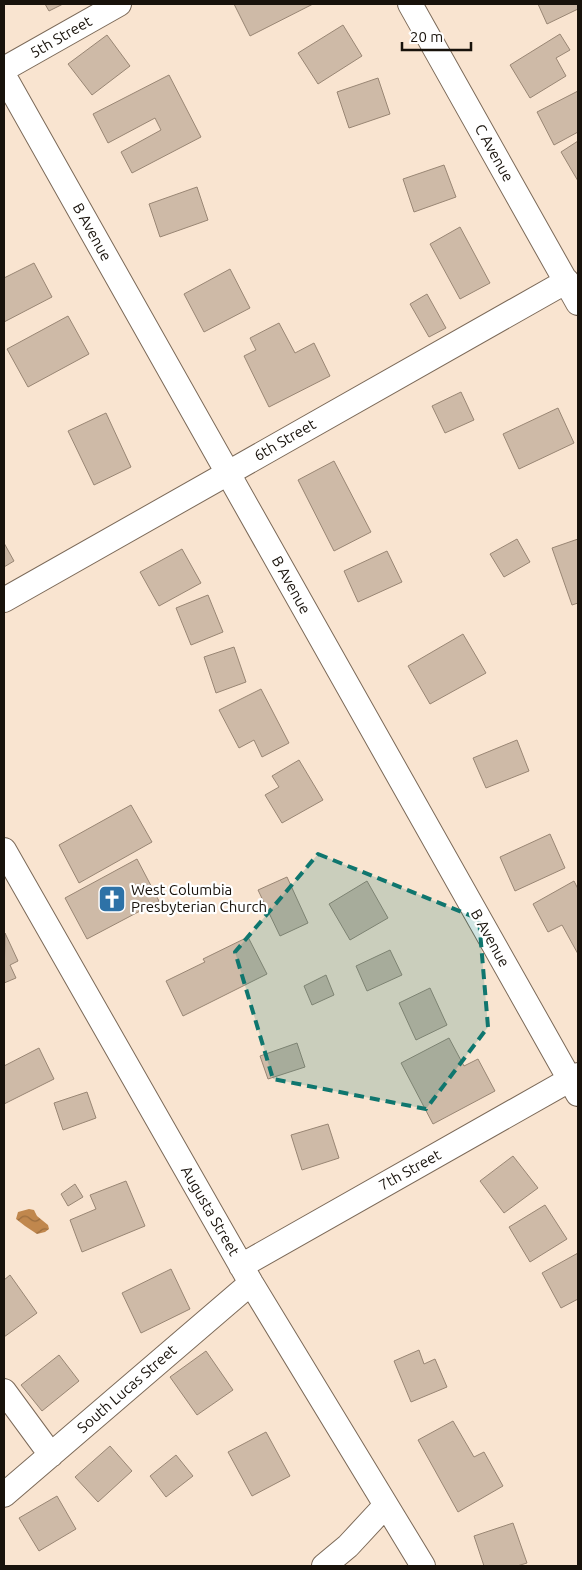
<svg xmlns="http://www.w3.org/2000/svg" width="582" height="1570" font-family="Ubuntu,sans-serif">
<style>
.water{fill:url(#water-waves)}
.building{fill:#cebaa7;stroke:#998674}
.lines{fill:none;stroke-linecap:round;stroke-linejoin:round}
.minor-casing{stroke:#7b6958;stroke-width:26}
.minor{stroke:#fff;stroke-width:24}
.marked{fill:#0f766e;fill-opacity:0.2;stroke:#0f766e;stroke-width:4;stroke-dasharray:10 6;stroke-linejoin:round}
.labels{text-anchor:middle;stroke-width:4.5;stroke-linejoin:round;paint-order:stroke}
.street-label{font-size:15px;fill:#18120b;stroke:#fff}
.poi-label{font-size:15px;fill:#18120b;stroke:#fff;text-anchor:start}
</style>
<defs>
<pattern id="water-waves" width="16" height="10" patternUnits="userSpaceOnUse" patternTransform="scale(1.25)"><rect width="16" height="10" fill="#c0874d"/><path d="M0 5q4-4 8 0t8 0" fill="none" stroke="#9b6d3e"/></pattern>
</defs>
<rect width="100%" height="100%" fill="#f9e4d0"/>
<path class="water" d="M29 1209 34 1210 37 1216 48 1225 49 1229 45 1232 37 1234 25 1226 16 1219 18 1212Z"/>
<path class="building" d="M45 4H63L49 11Z
M234 4H313L250 36Z
M538 4H578V9L547 24Z
M343 25 362 56 318 84 298 53Z
M560 34 570 50 556 58 566 76 530 98 510 65Z
M107 35 130 66 92 95 68 64Z
M169 75 201 137 132 173 121 152 161 130 155 118 108 143 93 114Z
M378 78 390 114 349 128 337 92Z
M578 91V132L554 145 537 112Z
M578 141V181L561 152Z
M444 165 456 197 414 212 403 179Z
M197 187 208 220 160 237 149 204Z
M460 227 490 283 460 299 430 244Z
M34 263 52 297 4 322V278Z
M230 269 250 308 204 332 184 294Z
M427 294 446 328 429 337 410 304Z
M68 316 89 354 28 387 7 349Z
M279 323 295 353 314 343 330 376 269 407 244 356 256 350 250 338Z
M461 392 474 420 445 433 432 406Z
M558 408 574 443 519 469 503 434Z
M106 413 131 467 94 485 68 431Z
M334 461 371 532 334 551 298 480Z
M517 539 530 562 504 577 490 554Z
M578 539V603L572 605 552 548Z
M4 543 14 561 4 567Z
M182 549 201 583 159 606 140 572Z
M387 551 402 582 358 602 344 571Z
M208 595 223 632 191 645 176 608Z
M463 634 486 673 430 704 408 666Z
M234 647 246 682 216 693 204 657Z
M261 689 289 743 262 757 254 740 239 748 219 710Z
M517 740 529 771 486 788 473 758Z
M299 760 323 800 282 823 265 795 279 787 272 776Z
M131 805 152 842 79 883 59 845Z
M550 834 565 868 515 891 500 857Z
M137 859 159 901 87 939 65 898Z
M287 877 308 923 280 936 258 890Z
M367 881 388 918 350 940 329 904Z
M574 881 578 889V954L562 925 548 932 533 904Z
M5 933 18 961 10 965 16 978 4 983Z
M248 937 267 974 183 1016 166 981 205 962 203 959Z
M390 950 402 975 367 991 356 966Z
M326 975 334 995 312 1005 304 986Z
M430 988 447 1025 416 1040 399 1003Z
M449 1038 464 1066 478 1059 495 1091 433 1124 401 1063Z
M297 1043 305 1067 268 1079 260 1056Z
M39 1048 54 1079 4 1104V1066Z
M87 1092 96 1118 63 1130 54 1103Z
M328 1124 339 1158 302 1170 291 1135Z
M513 1156 538 1188 504 1213 480 1181Z
M126 1181 145 1226 82 1252 70 1220 96 1209 90 1195Z
M75 1184 83 1197 68 1206 61 1194Z
M545 1205 567 1239 530 1262 509 1227Z
M578 1253V1299L561 1308 542 1273Z
M171 1269 190 1309 141 1333 122 1293Z
M10 1275 37 1313 4 1337V1280Z
M419 1350 424 1364 435 1359 447 1387 411 1402 394 1361Z
M206 1351 233 1390 197 1415 170 1377Z
M59 1355 79 1381 42 1411 21 1385Z
M453 1421 474 1457 484 1452 503 1486 458 1512 418 1440Z
M266 1432 290 1476 252 1496 228 1452Z
M110 1446 132 1471 98 1502 75 1477Z
M176 1455 193 1476 166 1497 150 1476Z
M57 1496 76 1529 39 1551 19 1518Z
M513 1523 527 1563 517 1566H484L474 1536Z"/>
<g class="lines">
<g class="minor-casing">
<path id="minor" d="M410 4 578 303
M4 69 119 4
M4 76 578 1094
M4 600 567 281
M4 850 251 1283 423 1566
M241 1266 578 1075
M4 1391 51 1455
M4 1495 251 1283
M324 1566 348 1546 386 1505"/>
</g>
<use href="#minor" class="minor"/>
</g>
<path class="marked" d="M318 854 479 919 488 1027 426 1109 273 1079 235 952Z"/>
<defs>
<g id="church-square" transform="scale(1.4375)"><rect x="-9" y="-9" width="18" height="18" rx="4" fill="#2e72a7" stroke="#fff"/><path d="M-1.2-6h2.4v3.5h3.3v2.4h-3.3V6h-2.4V-.1h-3.3v-2.4h3.3Z" fill="#fff"/></g>
</defs>
<g fill-rule="evenodd">
<use href="#church-square" x="112" y="899"/>
</g>
<g class="labels">
<g class="street-label">
<text transform="translate(61 37) rotate(-30)" y="5">5th Street</text>
<text transform="translate(494 153) rotate(61)" y="5">C Avenue</text>
<text transform="translate(92 232) rotate(61)" y="5">B Avenue</text>
<text transform="translate(285 440) rotate(-30)" y="5">6th Street</text>
<text transform="translate(291 585) rotate(61)" y="5">B Avenue</text>
<text transform="translate(490 938) rotate(61)" y="5">B Avenue</text>
<text transform="translate(410 1170) rotate(-29)" y="5">7th Street</text>
<text transform="translate(210 1211) rotate(60)" y="5">Augusta Street</text>
<text transform="translate(127 1389) rotate(-41)" y="5">South Lucas Street</text>
</g>
<g class="poi-label">
<text x="131" y="895">West Columbia<tspan x="131" dy="17">Presbyterian Church</tspan></text>
</g>
</g>
<rect width="582" height="1570" fill="none" stroke="#18120b" stroke-width="10"/>
<path d="M402 42v8h69v-8" fill="none" stroke="#18120b" stroke-width="2.5"/>
<text x="410" y="42" font-size="15" fill="#18120b" stroke="#ffffff" stroke-width="4" paint-order="stroke">20 m</text>
</svg>
